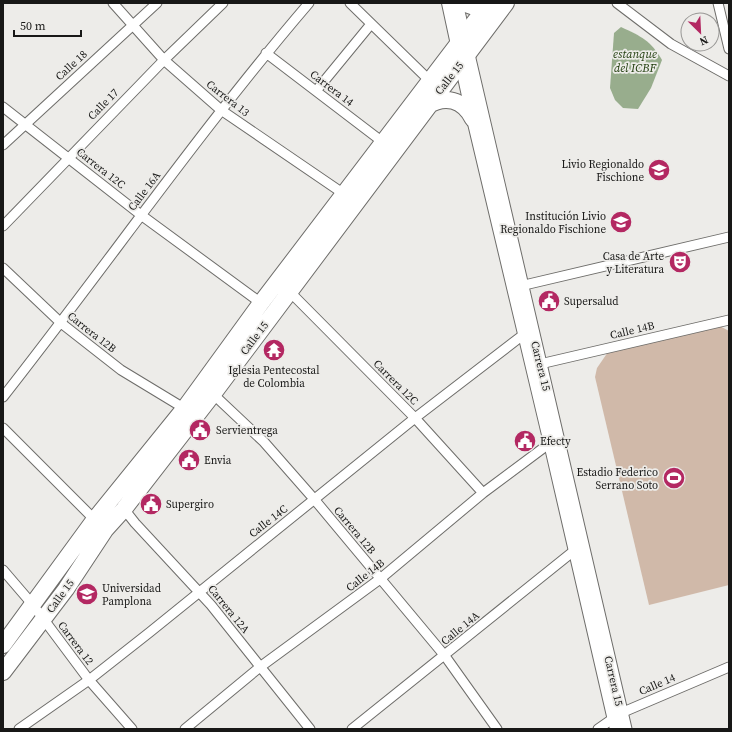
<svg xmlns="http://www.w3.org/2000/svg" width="732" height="732" font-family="'Source Serif 4',serif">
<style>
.green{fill:#d0b9a9}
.water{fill:#98ad8d}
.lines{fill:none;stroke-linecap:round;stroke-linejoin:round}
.minor-casing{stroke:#6e6d6a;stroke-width:11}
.tertiary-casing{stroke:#6e6d6a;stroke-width:14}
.secondary-casing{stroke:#6e6d6a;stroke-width:15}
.trunk-casing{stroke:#6e6d6a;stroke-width:18}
.minor{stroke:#fff;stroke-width:9}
.tertiary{stroke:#fff;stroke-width:12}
.secondary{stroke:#fff;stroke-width:13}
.trunk{stroke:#fff;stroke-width:16}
.labels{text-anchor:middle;stroke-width:3.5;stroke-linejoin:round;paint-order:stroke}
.street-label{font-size:11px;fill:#181817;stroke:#edece9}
.poi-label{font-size:11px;fill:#181817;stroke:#edece9;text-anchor:start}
.water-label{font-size:12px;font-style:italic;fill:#223f0f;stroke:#edece9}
</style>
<rect width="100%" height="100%" fill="#edece9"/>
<path class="green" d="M718 325 729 331V585L649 605 595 377 597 368 608 352Z"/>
<path class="water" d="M621 27C641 36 651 41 662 60L651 88 638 109 623 108 615 100 610 88 614 33Z"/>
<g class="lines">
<g class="minor-casing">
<path id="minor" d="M113 3 164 60 221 110 344 194
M350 3 429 80
M617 3 671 44 729 76
M718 3 729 49
M266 53 384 143
M316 91 371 24
M3 107 141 215 261 303
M3 145 157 3
M3 226 164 60 223 3
M3 268 61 323 121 370 187 410
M516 287 729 237
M289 291 415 418 483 493
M540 364 729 320
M213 394 264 442 314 499 445 656 497 729
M3 397C106 266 201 129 309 3
M3 428 97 522
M124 509 135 523 211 605 310 729
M3 570 33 605 89 680 132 729
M19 729 89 680 150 632 415 418 523 335 529 333
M185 729 260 667 380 579 483 493 550 443 556 442
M352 729 575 550 580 548
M598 729 621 713 729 667"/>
</g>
<g class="tertiary-casing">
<path id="tertiary" d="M448 3 473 119 550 443 616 729"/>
</g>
<g class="secondary-casing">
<path id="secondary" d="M456 3 625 729"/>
</g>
<g class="trunk-casing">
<path id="trunk" d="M463 3 477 8 486 7
M427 106C445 95 463 99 473 119
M3 645 95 519 184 409 261 303 489 3
M3 672 66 589 105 530 124 509 213 394 506 3"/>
</g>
<use href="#minor" class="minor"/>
<use href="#tertiary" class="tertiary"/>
<use href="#secondary" class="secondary"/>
<use href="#trunk" class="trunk"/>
</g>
<defs>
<g id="school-disc" transform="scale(1.15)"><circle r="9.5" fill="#b32862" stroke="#edece9"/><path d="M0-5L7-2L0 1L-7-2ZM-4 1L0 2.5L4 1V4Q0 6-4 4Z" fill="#fff"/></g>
<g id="theatre-disc" transform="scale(1.15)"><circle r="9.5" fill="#b32862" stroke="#edece9"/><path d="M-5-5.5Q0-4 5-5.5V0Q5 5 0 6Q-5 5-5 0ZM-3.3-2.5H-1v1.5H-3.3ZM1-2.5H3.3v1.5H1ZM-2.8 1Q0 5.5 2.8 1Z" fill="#fff"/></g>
<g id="civic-disc" transform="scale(1.15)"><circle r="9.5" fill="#b32862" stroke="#edece9"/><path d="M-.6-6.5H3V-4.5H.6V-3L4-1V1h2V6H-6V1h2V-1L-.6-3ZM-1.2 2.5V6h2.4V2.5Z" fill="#fff"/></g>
<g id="temple-disc" transform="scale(1.15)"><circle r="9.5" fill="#b32862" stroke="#edece9"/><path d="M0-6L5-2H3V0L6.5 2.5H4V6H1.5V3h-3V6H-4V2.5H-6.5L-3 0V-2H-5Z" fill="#fff"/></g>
<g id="stadium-disc" transform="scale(1.15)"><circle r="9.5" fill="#b32862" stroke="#edece9"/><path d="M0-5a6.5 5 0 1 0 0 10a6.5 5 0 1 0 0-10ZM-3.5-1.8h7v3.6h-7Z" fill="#fff"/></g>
<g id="university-disc" transform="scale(1.15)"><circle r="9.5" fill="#b32862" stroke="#edece9"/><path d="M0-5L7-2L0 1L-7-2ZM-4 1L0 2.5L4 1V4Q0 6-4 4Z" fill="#fff"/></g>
</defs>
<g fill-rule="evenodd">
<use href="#school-disc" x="659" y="170"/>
<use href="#school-disc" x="621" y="222"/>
<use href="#theatre-disc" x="680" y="262"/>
<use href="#civic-disc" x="549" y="301"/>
<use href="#temple-disc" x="274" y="350"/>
<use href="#civic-disc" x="200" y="430"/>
<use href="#civic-disc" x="525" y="441"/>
<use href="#civic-disc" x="189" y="460"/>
<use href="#stadium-disc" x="674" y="478"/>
<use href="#civic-disc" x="151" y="504"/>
<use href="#university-disc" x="87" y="594"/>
</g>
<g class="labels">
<g class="street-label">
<text transform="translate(71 65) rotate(-43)" y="4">Calle 18</text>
<text transform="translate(449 78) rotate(-52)" y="4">Calle 15</text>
<text transform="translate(332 88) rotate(37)" y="4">Carrera 14</text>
<text transform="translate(228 98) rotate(38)" y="4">Carrera 13</text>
<text transform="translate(103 104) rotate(-46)" y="4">Calle 17</text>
<text transform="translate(101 168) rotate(38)" y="4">Carrera 12C</text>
<text transform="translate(144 191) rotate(-53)" y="4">Calle 16A</text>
<text transform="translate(632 330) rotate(-13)" y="4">Calle 14B</text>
<text transform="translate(92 332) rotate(38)" y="4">Carrera 12B</text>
<text transform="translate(254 338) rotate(-53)" y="4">Calle 15</text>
<text transform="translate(541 366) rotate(76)" y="4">Carrera 15</text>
<text transform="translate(396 382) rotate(45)" y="4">Carrera 12C</text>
<text transform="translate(268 521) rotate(-38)" y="4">Calle 14C</text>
<text transform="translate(355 530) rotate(50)" y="4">Carrera 12B</text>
<text transform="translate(365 575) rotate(-38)" y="4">Calle 14B</text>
<text transform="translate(60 596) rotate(-54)" y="4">Calle 15</text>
<text transform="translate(229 609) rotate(51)" y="4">Carrera 12A</text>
<text transform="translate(460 628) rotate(-39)" y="4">Calle 14A</text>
<text transform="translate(76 643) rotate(53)" y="4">Carrera 12</text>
<text transform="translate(614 681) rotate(77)" y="4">Carrera 15</text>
<text transform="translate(657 684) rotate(-23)" y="4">Calle 14</text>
</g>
<g class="poi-label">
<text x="644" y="168" text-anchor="end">Livio Regionaldo<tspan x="644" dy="13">Fischione</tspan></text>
<text x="606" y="220" text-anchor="end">Institución Livio<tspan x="606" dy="13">Regionaldo Fischione</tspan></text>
<text x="664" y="260" text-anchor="end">Casa de Arte<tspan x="664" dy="13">y Literatura</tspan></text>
<text x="564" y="305">Supersalud</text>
<text x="274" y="374" text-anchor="middle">Iglesia Pentecostal<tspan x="274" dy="13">de Colombia</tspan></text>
<text x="216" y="434">Servientrega</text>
<text x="540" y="445">Efecty</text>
<text x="204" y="464">Envia</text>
<text x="658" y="476" text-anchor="end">Estadio Federico<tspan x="658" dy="13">Serrano Soto</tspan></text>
<text x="166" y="508">Supergiro</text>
<text x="102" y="592">Universidad<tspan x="102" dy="13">Pamplona</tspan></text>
</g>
<g class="water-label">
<text x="635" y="58">estanque<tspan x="635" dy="14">del ICBF</tspan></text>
</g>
</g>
<rect width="732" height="732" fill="none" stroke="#181817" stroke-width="8"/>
<g transform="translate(700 32) rotate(156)"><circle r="19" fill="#edece9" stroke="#989795"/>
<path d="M0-3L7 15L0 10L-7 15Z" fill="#b32862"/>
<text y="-6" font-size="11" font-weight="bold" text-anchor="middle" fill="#181817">N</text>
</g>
<path d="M14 30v6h67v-6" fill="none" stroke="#181817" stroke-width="2"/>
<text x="20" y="30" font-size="12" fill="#181817" stroke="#edece9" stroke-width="3" paint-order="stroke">50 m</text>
</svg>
